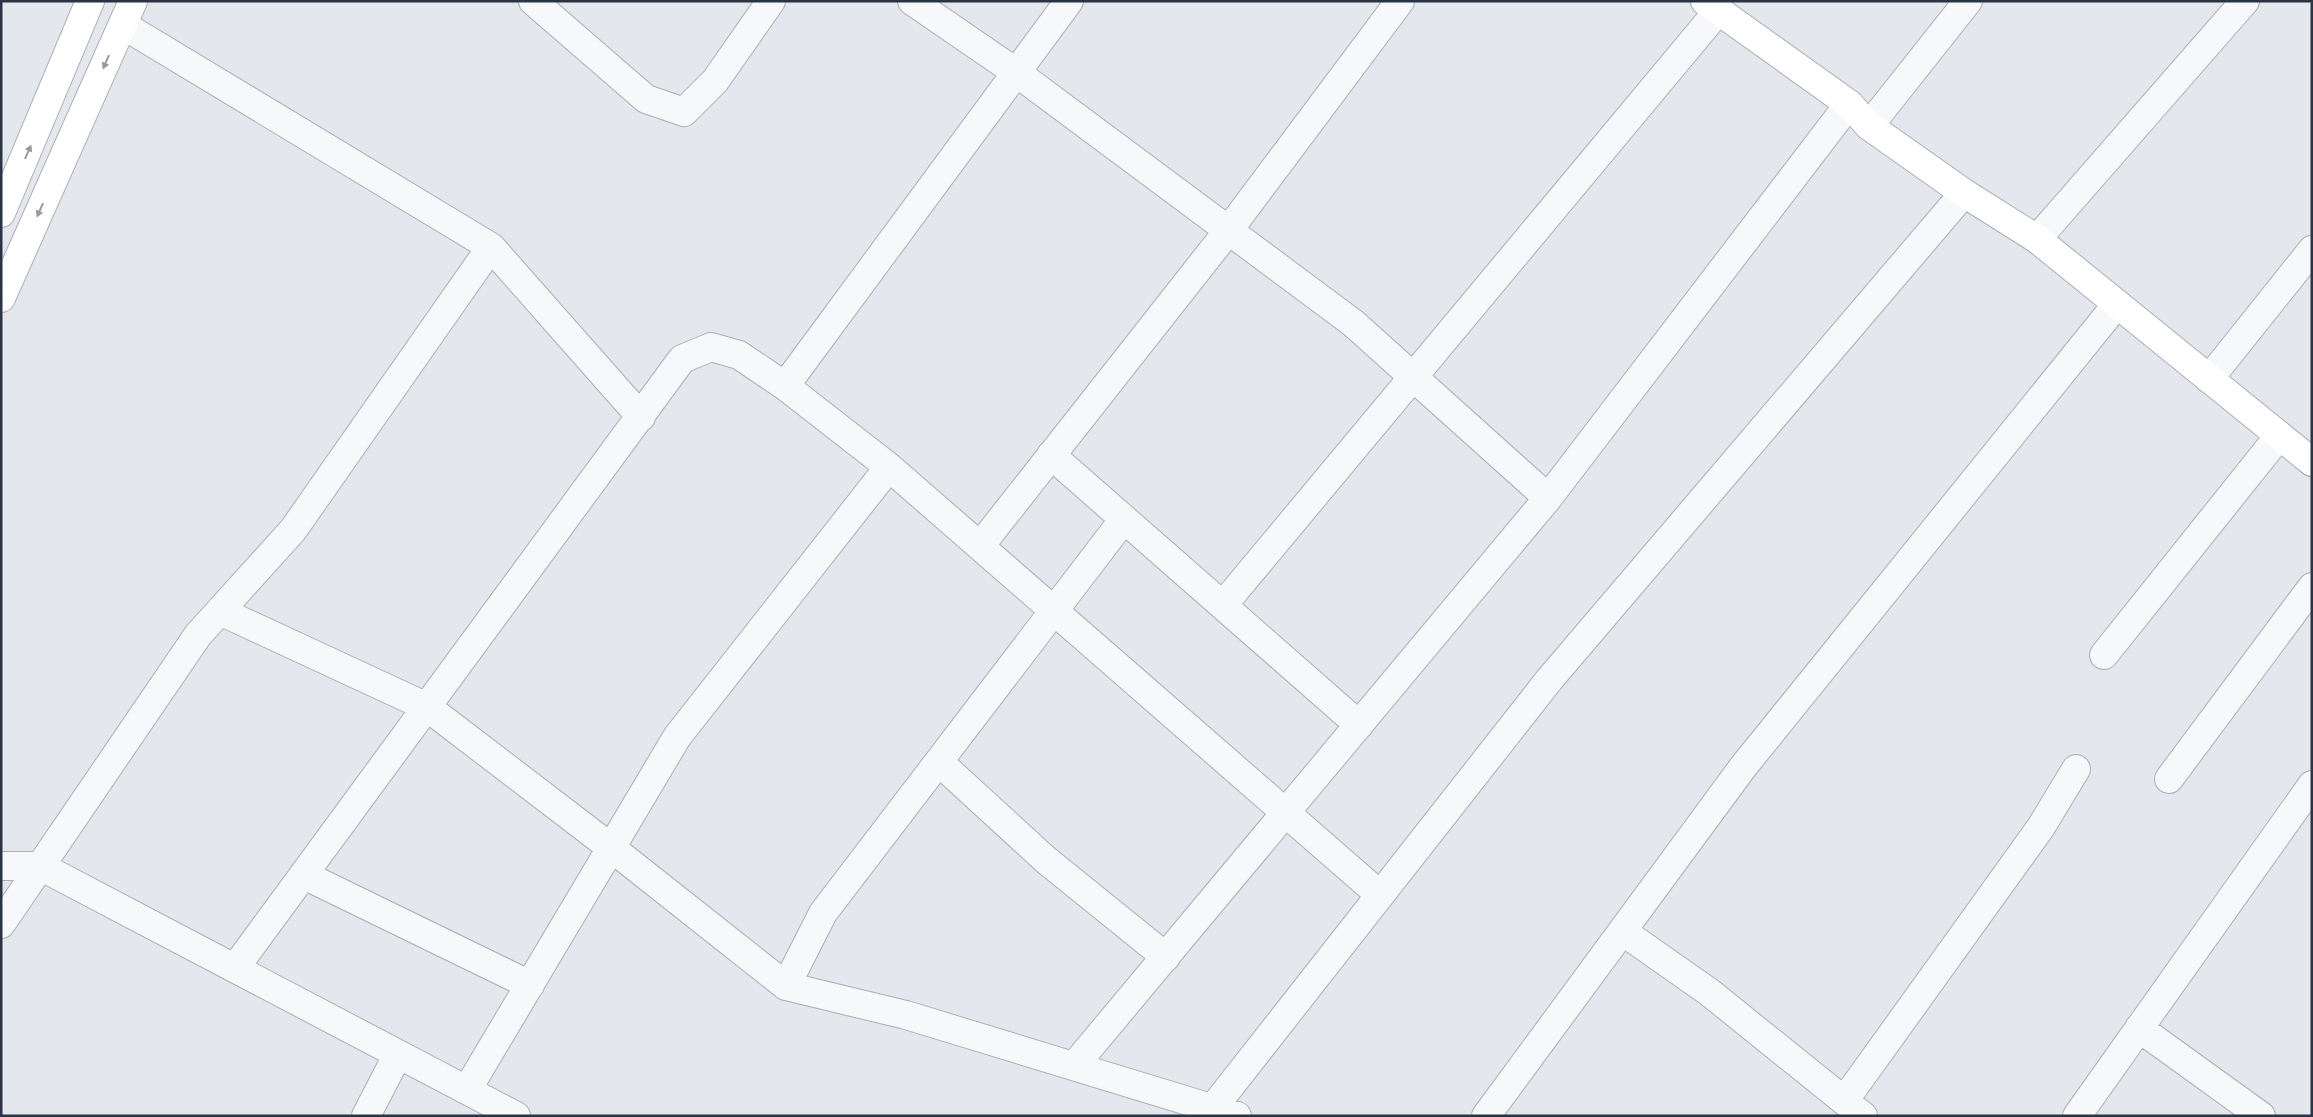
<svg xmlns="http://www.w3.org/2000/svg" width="2313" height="1117" font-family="'Space Grotesk',sans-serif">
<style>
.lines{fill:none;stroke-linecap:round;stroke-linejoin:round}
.street-casing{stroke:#a9aeb7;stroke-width:30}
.secondary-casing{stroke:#a9aeb7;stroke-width:30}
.street{stroke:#f7f8fa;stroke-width:28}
.secondary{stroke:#fff;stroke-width:28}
.oneway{fill:#959aa2}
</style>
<rect width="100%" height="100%" fill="#e4e7ec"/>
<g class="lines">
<g class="street-casing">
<path id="street" d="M533 1 646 99 684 112 715 81 771 1
M912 1 1017 73 1353 323 1548 498
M123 25 491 247 641 417
M1869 126 1968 1
M2037 239 2245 1
M2209 379 2312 250
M785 386 1069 1
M1051 455 1359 725
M980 546 1228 231 1400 1
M1223 605 1718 11
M220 611 427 707 614 850 786 986 906 1015 1237 1116
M2104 655 2279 436
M939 762 1046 860 1166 957
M2169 779 2312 587
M1 866H40L516 1116
M304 875 530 985
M1 924 198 635 293 530 491 247
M1622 931 1709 992 1863 1116
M235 968 682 359 711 347 739 355 785 386 889 467 1380 895
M786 986 823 913 1124 519
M2139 1028 2261 1116
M1074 1066 1548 498 1849 104
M467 1090 677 737 889 467
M1844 1101 2041 827 2076 769
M1213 1108 1549 680 1964 193
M366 1116 398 1054
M1486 1116 1743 767 2117 304
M2077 1116 2312 785"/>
</g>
<g class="secondary-casing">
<path id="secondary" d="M1705 1 1849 104 1869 126 1964 193 2037 239 2312 462
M1 213 90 1
M1 298 133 1"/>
</g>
<use href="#street" class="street"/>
<use href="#secondary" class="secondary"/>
</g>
<defs><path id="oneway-solid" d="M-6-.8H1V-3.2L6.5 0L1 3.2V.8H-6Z" transform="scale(1.25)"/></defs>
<g class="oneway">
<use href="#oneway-solid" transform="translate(106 62) rotate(114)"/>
<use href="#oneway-solid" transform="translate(28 152) rotate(-66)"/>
<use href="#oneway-solid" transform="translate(40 210) rotate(114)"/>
</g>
<rect width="2313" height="1117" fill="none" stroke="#2b3445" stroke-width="5"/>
</svg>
